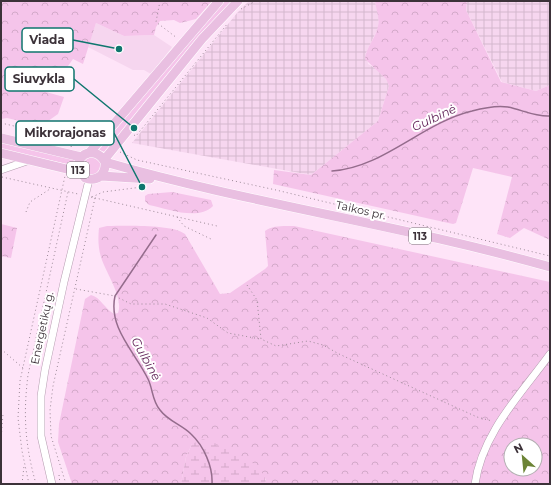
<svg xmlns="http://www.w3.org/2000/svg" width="551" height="485" font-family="Montserrat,sans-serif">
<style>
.built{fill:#f6d6ef}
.industrial{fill:url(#industrial-grid)}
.grass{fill:#f5c4ea}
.forest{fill:url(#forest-crowns);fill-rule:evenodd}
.wetland{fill:url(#wetland-marsh)}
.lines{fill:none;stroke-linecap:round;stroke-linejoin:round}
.stream{stroke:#946c8c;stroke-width:1.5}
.minor-casing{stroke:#b59db0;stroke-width:8}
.major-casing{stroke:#fff;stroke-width:10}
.path{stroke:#9c8a97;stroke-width:1;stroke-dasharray:1 3;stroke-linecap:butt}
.minor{stroke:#fff;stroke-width:7}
.major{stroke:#e9bfe1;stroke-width:9}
.labels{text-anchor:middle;stroke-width:4;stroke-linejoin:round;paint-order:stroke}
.shield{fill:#fff;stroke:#767074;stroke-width:1}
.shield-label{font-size:10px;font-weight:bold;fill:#3c3239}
.street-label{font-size:11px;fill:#3c3239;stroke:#fff}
.water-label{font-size:12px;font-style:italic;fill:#5d1e54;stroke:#fff}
.leader{fill:none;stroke:#0f766e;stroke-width:1.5}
.callout-dot{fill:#0f766e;stroke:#fff;stroke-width:1.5}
.callout{fill:#fff;stroke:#0f766e;stroke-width:1.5}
.callout-label{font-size:12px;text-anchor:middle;font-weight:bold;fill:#3c3239}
</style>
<defs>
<pattern id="industrial-grid" width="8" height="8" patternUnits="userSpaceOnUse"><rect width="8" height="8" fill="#f6d6ef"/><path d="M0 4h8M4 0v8" fill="none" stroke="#d4b8ce"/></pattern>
<pattern id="forest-crowns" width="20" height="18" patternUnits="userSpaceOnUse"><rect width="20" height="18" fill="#f5c4ea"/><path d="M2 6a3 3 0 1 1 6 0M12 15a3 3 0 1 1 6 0" fill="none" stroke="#d3a9c9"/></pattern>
<pattern id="wetland-marsh" width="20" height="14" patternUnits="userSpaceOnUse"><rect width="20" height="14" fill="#f5c4ea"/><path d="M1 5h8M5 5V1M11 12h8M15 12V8" fill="none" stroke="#d3a9c9"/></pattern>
</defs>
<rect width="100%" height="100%" fill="#fee4f8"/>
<path class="built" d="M96 23 124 36 154 35 172 47 151 74 144 70H133L88 47Z"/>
<path class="industrial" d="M249 1H375L379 17 378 28 366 53 368 64 378 70 386 79 389 86 378 121 311 175 132 143 237 13Z
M467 1H550V85L536 91 502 82 466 10Z"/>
<path class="grass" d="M225 1H234L105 152 99 150 205 22Z
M1 142 75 160V164L71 165 1 149Z
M83 166a9 9 0 1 1 18 0a9 9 0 1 1-18 0Z"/>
<path class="forest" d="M1 1H212L196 19 180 23 174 20 160 21 156 27 154 35 124 36 96 23 83 64 73 59 63 73 46 68 39 90 64 97 58 114 41 126 7 118 1 119Z
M375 1H467L466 10 501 82 536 91 550 85V240L524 228 510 238 497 234 512 177 473 168 456 223 453 224 273 184 274 170 311 175 378 121 389 86 386 79 365 59C366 47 376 38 378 26 380 17 376 10 375 1Z
M172 192 211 200 213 206C198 221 168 209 149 205L145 201V196L148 194Z
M1 224 17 228 11 258 1 256Z
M107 226C126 226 171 224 185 234L220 294 230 293 265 269 268 266 265 231C273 225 284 226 294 226L550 282V484H266V479L192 444 186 457 181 484H72L58 442 59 424 85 299 91 295C100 297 105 309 114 314L118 313C124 298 105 271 101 257 98 247 98 238 99 228ZM511 445H535V469H511Z"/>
<path class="wetland" d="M203 439C221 447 266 461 266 484H181L186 457 192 444Z"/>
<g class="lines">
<path class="stream" d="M332 171C383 168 422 123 472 111 483 108 496 105 508 107 522 110 536 117 550 116
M156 235 115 296C108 328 135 352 148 379 153 389 152 401 160 410 168 421 182 425 191 434 204 446 213 467 212 484"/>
<g class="minor-casing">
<path id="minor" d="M1 170 30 160
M52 484 41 436V396L45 370 64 282 89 180
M475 484C482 433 521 394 550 354"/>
</g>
<g class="major-casing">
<path id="major" d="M1 138 81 157
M90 152 219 1
M1 153 79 172
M104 160 202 39 238 1
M105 162C106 175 97 182 85 178L78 168C78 151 97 147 105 162 251 204 403 225 550 267
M101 176 150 179"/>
</g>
<path class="path" d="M160 1 156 22 177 38
M241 9 254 2
M1 123 88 143
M134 135 136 136 228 23
M81 141 103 121
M71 147 73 141
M120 152 137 160 276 190 550 256
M2 177 78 194
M91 197 217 226
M92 197 103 192 142 187
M26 212 30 202 50 189
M177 217 184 226 213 240
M247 285 257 300 261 339 276 346 308 341 323 345 339 354 477 417 492 421
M76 289 115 296 131 304H165L207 318 228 333 260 339
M1 349 23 368
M1 440 3 414
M59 475 60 484
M22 484 24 466
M29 484 22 451 18 418 20 381 65 176
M36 484C25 445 23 415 28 375L68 192
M66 484 51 436 50 410 53 386 95 198"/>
<use href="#minor" class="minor"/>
<use href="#major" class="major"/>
</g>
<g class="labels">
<g class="shield">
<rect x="67" y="162" width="22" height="16" rx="3"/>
<rect x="409" y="228" width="22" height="16" rx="3"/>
</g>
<g class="shield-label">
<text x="78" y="174">113</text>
<text x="420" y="240">113</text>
</g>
<g class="street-label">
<text transform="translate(361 210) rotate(13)" y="4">Taikos pr.</text>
<text transform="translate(42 328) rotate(-78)" y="4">Energetikų g.</text>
</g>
<g class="water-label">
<text transform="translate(434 118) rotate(-25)" y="4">Gulbinė</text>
<text transform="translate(146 359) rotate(61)" y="4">Gulbinė</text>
</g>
</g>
<path class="leader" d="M119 49L73 40M134 128L74 79M142 187L114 133"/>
<g class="callout-dot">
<circle cx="119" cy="49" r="4"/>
<circle cx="134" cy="128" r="4"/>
<circle cx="142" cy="187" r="4"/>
</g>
<g class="callout">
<rect x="22" y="28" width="51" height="24" rx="4"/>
<rect x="5" y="67" width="69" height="24" rx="4"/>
<rect x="16" y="121" width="98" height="24" rx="4"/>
</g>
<g class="callout-label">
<text x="47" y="44">Viada</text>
<text x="39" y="83">Siuvykla</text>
<text x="65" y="137">Mikrorajonas</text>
</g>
<rect width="551" height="485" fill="none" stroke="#3c3239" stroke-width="4"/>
<g transform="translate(523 457) rotate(333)"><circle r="19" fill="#ffffff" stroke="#b1adb0"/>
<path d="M0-3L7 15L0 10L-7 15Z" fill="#6c8436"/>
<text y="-6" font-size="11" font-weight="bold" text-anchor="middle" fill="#3c3239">N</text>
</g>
</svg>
